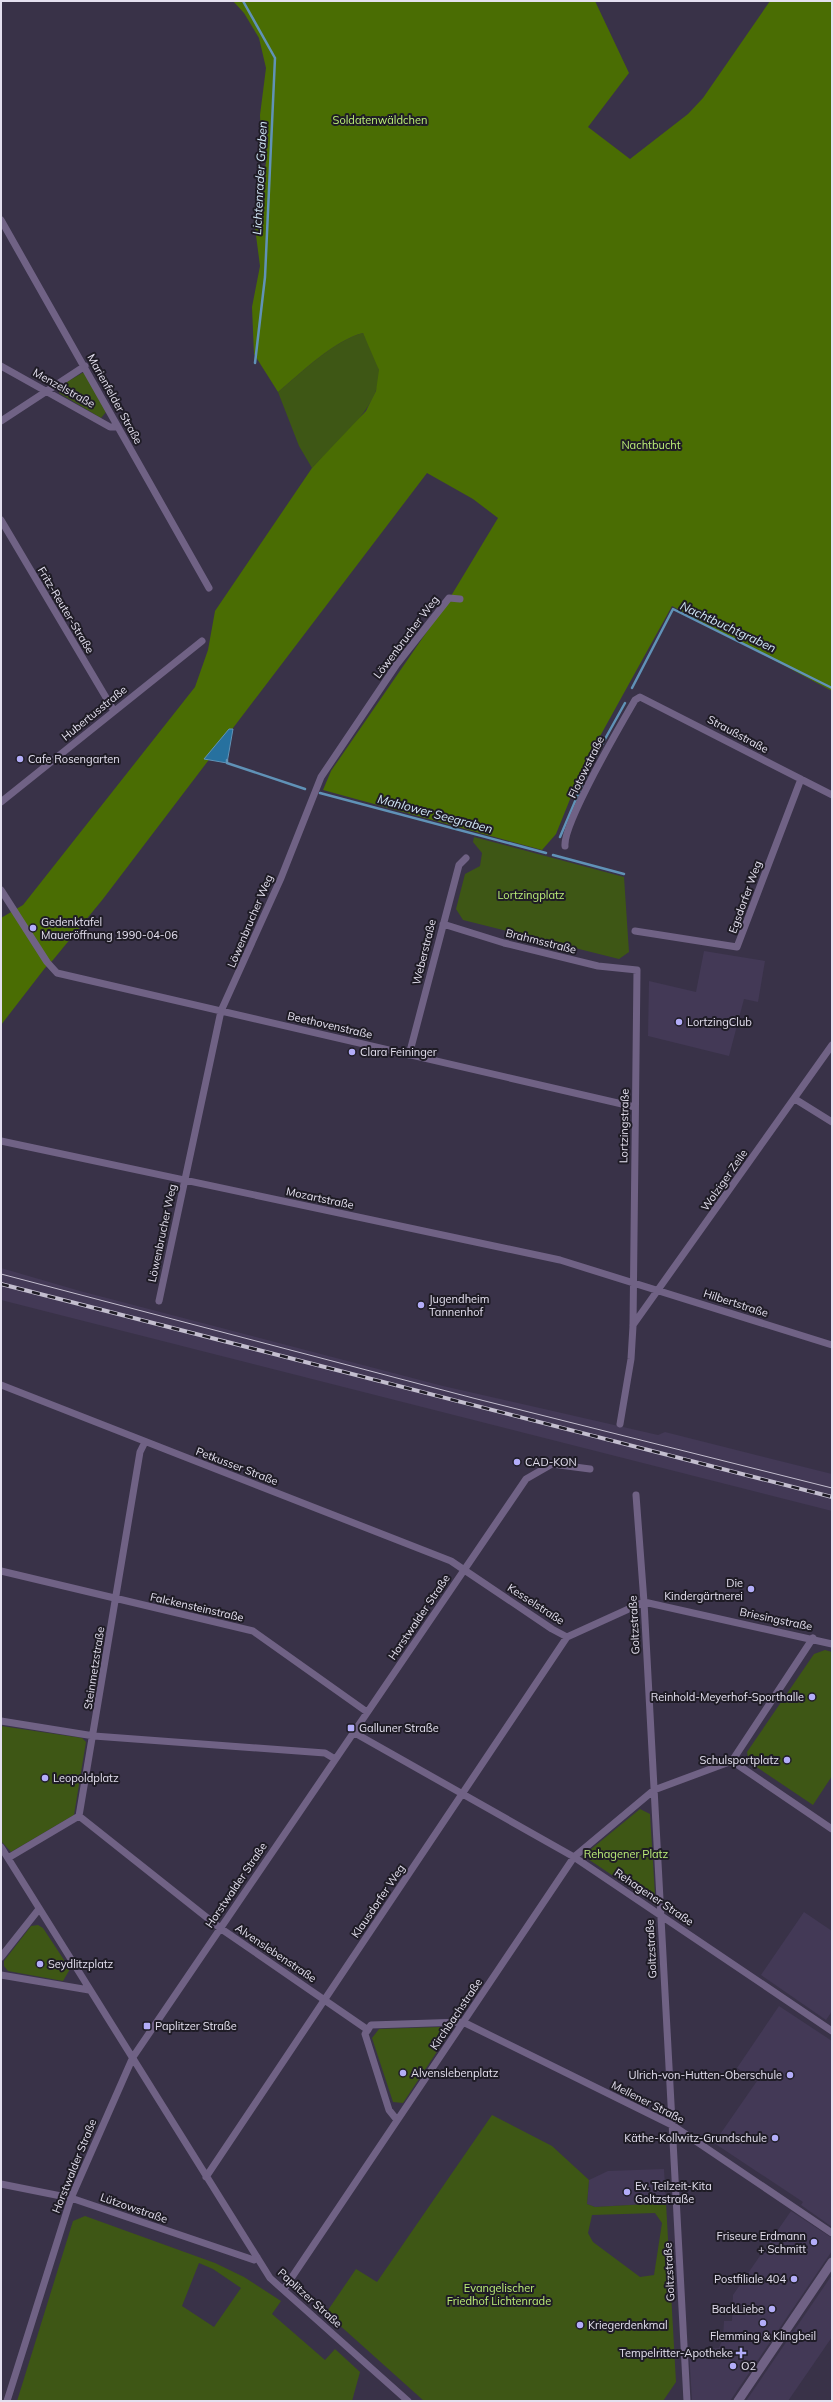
<svg xmlns="http://www.w3.org/2000/svg" width="833" height="2402" font-family="Mulish,sans-serif">
<style>
.built{fill:#433956}
.green{fill:#3e5715;fill-rule:evenodd}
.forest{fill:#4a6d03}
.water{fill:#27719f;stroke:#6092b7}
.lines{fill:none;stroke-linecap:round;stroke-linejoin:round}
.stream{stroke:#6092b7;stroke-width:2.5}
.minor{stroke:#706285;stroke-width:7}
.tertiary{stroke:#706285;stroke-width:9}
.tram{stroke:#c3becf;stroke-width:1}
.rail-casing{stroke:#c3becf;stroke-width:4}
.rail{stroke:#1f1c26;stroke-width:2.5;stroke-dasharray:8;stroke-linecap:butt}
.poi-dot{fill:#b3adf9;stroke:#1f1c26;stroke-width:1.5}
.labels{text-anchor:middle;stroke-width:4;stroke-linejoin:round;paint-order:stroke}
.park-label{font-size:11px;fill:#bcef78;stroke:#1f1c26}
.street-label{font-size:11px;fill:#e4e0ef;stroke:#1f1c26}
.poi-label{font-size:11px;fill:#e4e0ef;stroke:#1f1c26;text-anchor:start}
.water-label{font-size:12px;font-style:italic;fill:#d0e5f5;stroke:#1f1c26}
</style>
<rect width="100%" height="100%" fill="#393248"/>
<path class="built" d="M704 951 765 961 758 1002 744 999 729 1056 648 1036 649 981 696 992Z
M1 1268 80 1291 443 1386 658 1435 665 1432 832 1474V1511L1 1300Z
M804 1912 832 1931V2011L826 2020 761 1975Z
M779 2006 832 2041V2227L801 2205 803 2202 714 2143 757 2081 737 2068Z
M664 2169 666 2203 595 2207 587 2204 589 2180 608 2171Z
M791 2211 832 2238V2251L730 2401H692L689 2350 719 2348 723 2338 724 2321H732L733 2295Z
M832 2275V2337L788 2401H746Z"/>
<path class="green" d="M363 333C368 344 377 357 379 370 383 405 334 445 312 468L299 446 278 392C301 373 334 340 363 333Z
M84 372 106 412 101 418 59 393 60 386Z
M474 837 624 877 629 952 619 959 463 920 456 909 465 874 480 866 482 853 473 842Z
M825 1650 832 1652V1776L813 1805 749 1762 747 1752 814 1654Z
M1 1726 82 1738 86 1742 74 1815 11 1852 1 1841Z
M640 1809 650 1814 655 1895 649 1900 588 1859 590 1850Z
M38 1925 43 1928 70 1969 63 1981 8 1971 4 1966V1961L31 1926Z
M441 2027 446 2038 403 2103 393 2102 372 2038 379 2029Z
M492 2115 552 2146 589 2180 587 2204 595 2207 666 2203 676 2382 663 2401H424L326 2313 356 2269 377 2282ZM655 2213 662 2223 654 2275 640 2277 593 2242 588 2233 592 2215Z
M85 2216 215 2263 244 2277 281 2301 272 2314 325 2360 335 2349 360 2372 352 2401H17L73 2221ZM199 2263 213 2269 241 2288 214 2327 182 2306Z"/>
<path class="forest" d="M233 1H595L629 73 588 127 630 159 688 114 703 98 770 1H832V691L672 606 583 767 556 834 542 850 323 790 331 771 448 601 498 518 473 499 427 473 103 899 53 960 45 968 1 1025V918L23 905 195 687 208 650 215 611 312 468 366 411 376 391 379 370 363 333C334 340 301 373 278 392L254 354 252 307 260 266 254 220 266 163 261 139 260 115 266 68 259 38 244 13Z"/>
<path class="water" d="M229 729H233L227 763 204 759Z"/>
<g class="lines">
<path class="stream" d="M243 1 275 58 265 277 255 363
M632 688 673 609 832 688
M227 760V763L305 789
M320 793 546 853
M560 837 590 766 625 703
M553 855 624 874"/>
<path class="minor" d="M1 220 209 588
M1 366 110 427H118
M1 421 85 366
M1 520 114 711
M1 802 202 641
M565 846C563 824 621 724 635 700L640 697 832 795
M1 890 47 962 57 973 635 1107
M443 924 504 943 598 966 637 970 633 1326 631 1359 620 1424
M635 931 737 947 801 779
M409 1055 459 865 466 858
M795 1099 832 1122
M1 1141 560 1260 832 1345
M159 1301 221 1011 281 878 321 777 397 664 449 598 460 599
M633 1325 832 1045
M1 1385 451 1561 552 1629 567 1637 644 1602
M636 1495 644 1602 687 2401
M1 1571 253 1631 367 1712
M644 1602 832 1644
M1 1721 94 1736 325 1753 335 1759
M353 1732 574 1857 832 2031
M732 1761 832 1829
M79 1816 220 1928 368 2030
M1 1847 270 2278 408 2401
M8 1858 79 1816 140 1452 145 1442
M1 1957 39 1909
M1 1975 89 1990
M397 2120 389 2110 365 2034 371 2025 463 2022 672 2125 832 2233
M206 2177 567 1637
M1 2184 71 2198 254 2260 257 2257
M284 2289 574 1857 654 1790 732 1761 813 1638
M7 2401 71 2198 133 2057 526 1479 552 1464 590 1469"/>
<path class="tertiary" d="M738 2401 832 2262"/>
<path class="tram" d="M1 1274 473 1398 832 1488"/>
<g class="rail-casing">
<path id="rail" d="M1 1284 832 1497"/>
</g>
<use href="#rail" class="rail"/>
</g>
<g class="poi-dot">
<circle cx="20" cy="759" r="4"/>
<circle cx="33" cy="928" r="4"/>
<circle cx="679" cy="1022" r="4"/>
<circle cx="352" cy="1052" r="4"/>
<circle cx="421" cy="1305" r="4"/>
<circle cx="517" cy="1462" r="4"/>
<circle cx="751" cy="1589" r="4"/>
<circle cx="812" cy="1697" r="4"/>
<rect x="347" y="1724" width="8" height="8" rx="2"/>
<circle cx="787" cy="1760" r="4"/>
<circle cx="45" cy="1778" r="4"/>
<circle cx="40" cy="1964" r="4"/>
<rect x="143" y="2022" width="8" height="8" rx="2"/>
<circle cx="403" cy="2073" r="4"/>
<circle cx="790" cy="2075" r="4"/>
<circle cx="775" cy="2138" r="4"/>
<circle cx="627" cy="2192" r="4"/>
<circle cx="814" cy="2242" r="4"/>
<circle cx="794" cy="2279" r="4"/>
<circle cx="772" cy="2309" r="4"/>
<circle cx="763" cy="2323" r="4"/>
<circle cx="580" cy="2325" r="4"/>
<path d="M739 2347h4v4h4v4h-4v4h-4v-4h-4v-4h4z"/>
<circle cx="733" cy="2366" r="4"/>
</g>
<g class="labels">
<g class="park-label">
<text x="380" y="124">Soldatenwäldchen</text>
<text x="651" y="449">Nachtbucht</text>
<text x="531" y="899">Lortzingplatz</text>
<text x="626" y="1858">Rehagener Platz</text>
<text x="499" y="2292">Evangelischer<tspan x="499" dy="13">Friedhof Lichtenrade</tspan></text>
</g>
<g class="street-label">
<text transform="translate(64 388) rotate(29)" y="4">Menzelstraße</text>
<text transform="translate(115 399) rotate(61)" y="4">Marienfelder Straße</text>
<text transform="translate(66 610) rotate(59)" y="4">Fritz-Reuter-Straße</text>
<text transform="translate(406 637) rotate(-53)" y="4">Löwenbrucher Weg</text>
<text transform="translate(94 713) rotate(-39)" y="4">Hubertusstraße</text>
<text transform="translate(738 734) rotate(28)" y="4">Straußstraße</text>
<text transform="translate(586 767) rotate(-64)" y="4">Flotowstraße</text>
<text transform="translate(745 897) rotate(-70)" y="4">Egsdorfer Weg</text>
<text transform="translate(250 921) rotate(-67)" y="4">Löwenbrucher Weg</text>
<text transform="translate(541 941) rotate(14)" y="4">Brahmsstraße</text>
<text transform="translate(424 952) rotate(-76)" y="4">Weberstraße</text>
<text transform="translate(330 1025) rotate(13)" y="4">Beethovenstraße</text>
<text transform="translate(624 1126) rotate(-89)" y="4">Lortzingstraße</text>
<text transform="translate(724 1180) rotate(-55)" y="4">Wolziger Zeile</text>
<text transform="translate(320 1198) rotate(12)" y="4">Mozartstraße</text>
<text transform="translate(162 1233) rotate(-78)" y="4">Löwenbrucher Weg</text>
<text transform="translate(736 1303) rotate(18)" y="4">Hilbertstraße</text>
<text transform="translate(237 1466) rotate(21)" y="4">Petkusser Straße</text>
<text transform="translate(536 1604) rotate(33)" y="4">Kesselstraße</text>
<text transform="translate(197 1607) rotate(13)" y="4">Falckensteinstraße</text>
<text transform="translate(419 1617) rotate(-56)" y="4">Horstwalder Straße</text>
<text transform="translate(776 1619) rotate(12)" y="4">Briesingstraße</text>
<text transform="translate(634 1625) rotate(-93)" y="4">Goltzstraße</text>
<text transform="translate(94 1668) rotate(-81)" y="4">Steinmetzstraße</text>
<text transform="translate(236 1885) rotate(-56)" y="4">Horstwalder Straße</text>
<text transform="translate(654 1897) rotate(34)" y="4">Rehagener Straße</text>
<text transform="translate(378 1901) rotate(-56)" y="4">Klausdorfer Weg</text>
<text transform="translate(651 1949) rotate(-93)" y="4">Goltzstraße</text>
<text transform="translate(276 1953) rotate(34)" y="4">Alvenslebenstraße</text>
<text transform="translate(456 2014) rotate(-56)" y="4">Kirchbachstraße</text>
<text transform="translate(648 2102) rotate(27)" y="4">Mellener Straße</text>
<text transform="translate(74 2166) rotate(-68)" y="4">Horstwalder Straße</text>
<text transform="translate(134 2208) rotate(19)" y="4">Lützowstraße</text>
<text transform="translate(669 2272) rotate(-93)" y="4">Goltzstraße</text>
<text transform="translate(310 2298) rotate(42)" y="4">Paplitzer Straße</text>
</g>
<g class="poi-label">
<text x="28" y="763">Cafe Rosengarten</text>
<text x="41" y="926">Gedenktafel<tspan x="41" dy="13">Maueröffnung 1990-04-06</tspan></text>
<text x="687" y="1026">LortzingClub</text>
<text x="360" y="1056">Clara Feininger</text>
<text x="429" y="1303">Jugendheim<tspan x="429" dy="13">Tannenhof</tspan></text>
<text x="525" y="1466">CAD-KON</text>
<text x="743" y="1587" text-anchor="end">Die<tspan x="743" dy="13">Kindergärtnerei</tspan></text>
<text x="804" y="1701" text-anchor="end">Reinhold-Meyerhof-Sporthalle</text>
<text x="359" y="1732">Galluner Straße</text>
<text x="779" y="1764" text-anchor="end">Schulsportplatz</text>
<text x="53" y="1782">Leopoldplatz</text>
<text x="48" y="1968">Seydlitzplatz</text>
<text x="155" y="2030">Paplitzer Straße</text>
<text x="411" y="2077">Alvenslebenplatz</text>
<text x="782" y="2079" text-anchor="end">Ulrich-von-Hutten-Oberschule</text>
<text x="767" y="2142" text-anchor="end">Käthe-Kollwitz-Grundschule</text>
<text x="635" y="2190">Ev. Teilzeit-Kita<tspan x="635" dy="13">Goltzstraße</tspan></text>
<text x="806" y="2240" text-anchor="end">Friseure Erdmann<tspan x="806" dy="13">+ Schmitt</tspan></text>
<text x="786" y="2283" text-anchor="end">Postfiliale 404</text>
<text x="764" y="2313" text-anchor="end">BackLiebe</text>
<text x="588" y="2329">Kriegerdenkmal</text>
<text x="763" y="2340" text-anchor="middle">Flemming &amp; Klingbeil</text>
<text x="733" y="2357" text-anchor="end">Tempelritter-Apotheke</text>
<text x="741" y="2370">O2</text>
</g>
<g class="water-label">
<text transform="translate(260 178) rotate(-87)" y="4">Lichtenrader Graben</text>
<text transform="translate(728 627) rotate(25)" y="4">Nachtbuchtgraben</text>
<text transform="translate(435 814) rotate(15)" y="4">Mahlower Seegraben</text>
</g>
</g>
<rect width="833" height="2402" fill="none" stroke="#e4e0ef" stroke-width="4"/>
</svg>
